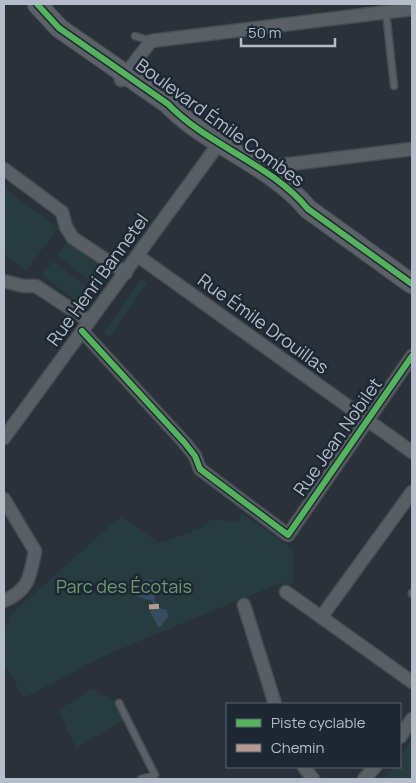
<svg xmlns="http://www.w3.org/2000/svg" width="416" height="783" font-family="Manrope,sans-serif">
<style>
.green{fill:#273c3e}
.water{fill:#384c63}
.lines{fill:none;stroke-linecap:round;stroke-linejoin:round}
.service-casing{stroke:#484d53;stroke-width:9}
.minor-casing{stroke:#484d53;stroke-width:15}
.primary-casing{stroke:#484d55;stroke-width:21}
.service{stroke:#5a5f66;stroke-width:6}
.minor{stroke:#5a5f66;stroke-width:12}
.primary{stroke:#5c6168;stroke-width:19}
.quiet{stroke:#b69a8f;stroke-width:5;stroke-dasharray:10 5;stroke-linecap:butt}
.cycleway-casing{stroke:#1d2833;stroke-width:9}
.cycleway{stroke:#56b35d;stroke-width:6}
.labels{text-anchor:middle;stroke-width:5;stroke-linejoin:round;paint-order:stroke}
.street-label{font-size:18px;fill:#b4bdc9;stroke:#1d2833}
.park-label{font-size:18px;fill:#6b9a73;stroke:#1d2833}
</style>
<rect width="100%" height="100%" fill="#2a3138"/>
<path class="green" d="M4 188 58 228 26 271 4 254Z
M68 241 112 276 101 290 57 255Z
M53 261 96 294 86 309 42 275Z
M141 279 147 283 110 337 104 333Z
M242 513 293 549V583L278 584 108 654 24 698 4 664V626L11 621 8 617 121 516 159 543 202 528 212 519 237 522Z
M92 689 119 703 127 718 76 748 58 710Z
M412 739V779H384L393 767H400V757Z"/>
<path class="water" d="M143 580H153L158 583V591L154 599 159 608 166 610 169 616 159 628 150 612 155 608 152 601 136 596 133 590Z"/>
<g class="lines">
<g class="service-casing">
<path id="service" d="M386 12 394 86
M135 36 151 41
M412 593V594
M119 703 155 775 141 779"/>
</g>
<g class="minor-casing">
<path id="minor" d="M121 80 151 41 412 9
M258 168 412 149
M4 169 62 212 66 227 73 238 126 273
M138 256 412 452
M4 281 23 286H36L89 321
M82 331 184 442 195 456 200 469 288 535 412 356
M4 438 220 142
M4 499 35 551C30 577 29 590 4 601
M286 592 412 682
M244 605 275 704
M322 616 412 492
M400 737 412 719
M304 767 313 779
M364 779 375 767"/>
</g>
<g class="primary-casing">
<path id="primary" d="M37 4 59 28 168 104C208 146 270 163 308 209L412 284"/>
</g>
<use href="#service" class="service"/>
<use href="#minor" class="minor"/>
<use href="#primary" class="primary"/>
<path class="quiet" d="M149 607 163 606"/>
<g class="cycleway-casing">
<path id="cycleway" d="M37 4 59 28 168 104C208 146 270 163 308 209L412 284
M82 331 184 442 195 456 200 469 288 535 412 356"/>
</g>
<use href="#cycleway" class="cycleway"/>
</g>
<g class="labels">
<g class="street-label">
<text transform="translate(220 123) rotate(36)" y="6">Boulevard Émile Combes</text>
<text transform="translate(98 280) rotate(-54)" y="6">Rue Henri Bannetel</text>
<text transform="translate(263 324) rotate(36)" y="6">Rue Émile Drouillas</text>
<text transform="translate(338 437) rotate(-55)" y="6">Rue Jean Nobilet</text>
</g>
<g class="park-label">
<text x="124" y="593">Parc des Écotais</text>
</g>
</g>
<rect width="416" height="783" fill="none" stroke="#b4bdc9" stroke-width="10"/>
<rect x="226" y="703" width="175" height="65" fill="#1d2833" stroke="#59646f"/>
<rect x="236" y="719" width="25" height="8" fill="#56b35d" stroke="#59646f"/>
<text x="271" y="728" font-size="15" fill="#b4bdc9">Piste cyclable</text>
<rect x="236" y="744" width="25" height="8" fill="#b69a8f" stroke="#59646f"/>
<text x="271" y="753" font-size="15" fill="#b4bdc9">Chemin</text>
<path d="M241 38v8h94v-8" fill="none" stroke="#b4bdc9" stroke-width="2.5"/>
<text x="248" y="38" font-size="15" fill="#b4bdc9" stroke="#1d2833" stroke-width="4" paint-order="stroke">50 m</text>
</svg>
